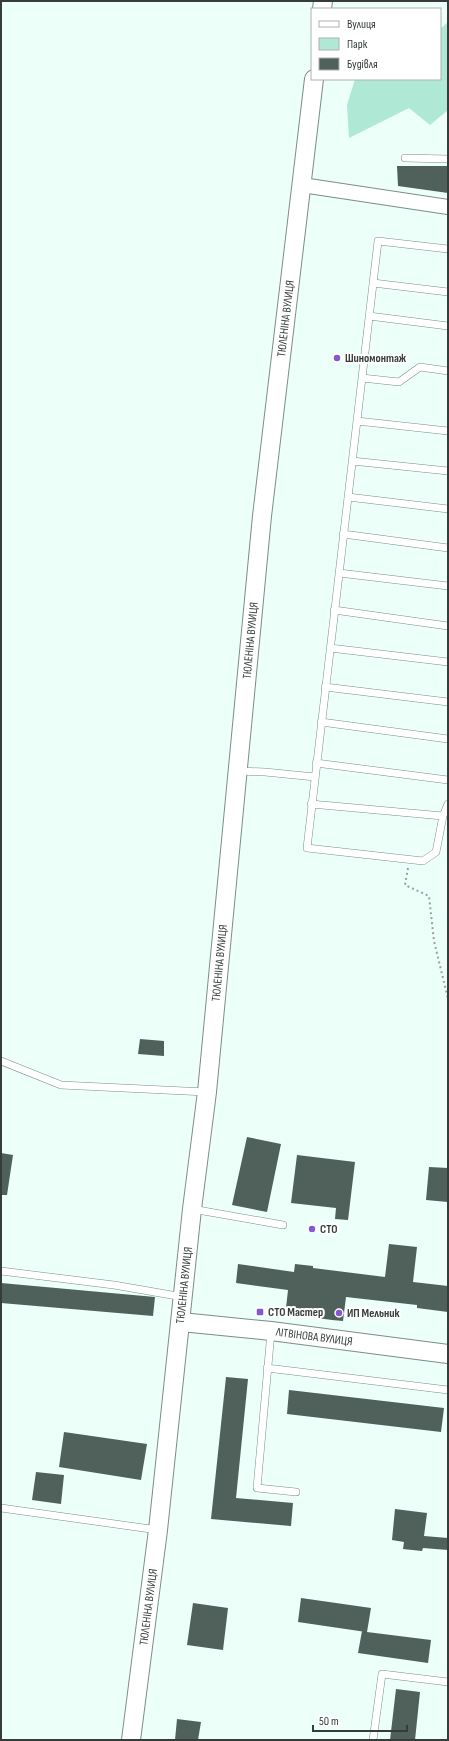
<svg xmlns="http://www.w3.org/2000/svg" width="449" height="1741" font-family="'Sofia Sans Condensed',sans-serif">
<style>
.green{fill:#b0e8d6}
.building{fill:#50605a}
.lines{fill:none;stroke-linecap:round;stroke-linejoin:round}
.service-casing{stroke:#7c8d87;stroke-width:8}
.minor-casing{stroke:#7c8d87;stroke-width:16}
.tertiary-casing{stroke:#7c8d87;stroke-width:20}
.path{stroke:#96a39e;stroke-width:2;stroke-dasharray:2 3;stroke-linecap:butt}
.service{stroke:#fff;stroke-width:7}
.minor{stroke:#fff;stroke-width:14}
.tertiary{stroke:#fff;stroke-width:18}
.poi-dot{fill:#8557d0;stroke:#fff;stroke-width:1.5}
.labels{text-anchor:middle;stroke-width:4;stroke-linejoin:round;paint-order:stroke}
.street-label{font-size:12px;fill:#353c39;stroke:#fff}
.poi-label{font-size:12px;font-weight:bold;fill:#353c39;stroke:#fff;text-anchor:start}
</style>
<rect width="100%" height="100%" fill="#ecfff8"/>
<path class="green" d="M448 22V110L430 125 409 108 349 138 347 105 355 79H440V29Z"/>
<path class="building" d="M397 166H448V193L398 186Z
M140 1039 164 1041V1056L138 1054Z
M247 1137 281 1144 267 1212 232 1205Z
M1 1153 13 1155 7 1195H1Z
M297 1155 355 1162 348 1220 335 1219 336 1208 291 1203Z
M429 1167 448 1168V1202L426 1200Z
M389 1244 417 1247 413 1282 448 1286V1312L417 1308V1305L346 1297 343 1321 332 1320 310 1317 311 1311 286 1308 288 1290 236 1283 238 1264 294 1272 295 1264 313 1266V1268L385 1277Z
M1 1283 155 1297 153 1316 1 1303Z
M226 1377 248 1379 236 1498 293 1503 291 1526 211 1519Z
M289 1390 444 1408 441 1432 287 1414Z
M64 1432 147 1444 141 1480 59 1467Z
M36 1472 64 1475 61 1504 32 1500Z
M395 1509 427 1513 424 1536 448 1538V1550L423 1548 422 1551 403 1549 404 1542 392 1540Z
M301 1598 371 1608 367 1632 431 1640 428 1663 358 1653 362 1631 366 1632 298 1622Z
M193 1603 228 1608 223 1650 187 1645Z
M396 1689 420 1692 415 1740H390Z
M177 1719 201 1722 198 1740H175Z"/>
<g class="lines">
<g class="service-casing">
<path id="service" d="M405 158 448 159
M448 249 378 241 307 848 423 861 436 852 443 816 448 804
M373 283 448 292
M369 316 448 326
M362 378 399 382 420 367 448 371
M357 421 448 431
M352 461 448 471
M348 497 448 509
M343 534 448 548
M339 573 448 586
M334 610 448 626
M330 648 448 662
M325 687 448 702
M321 722 448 739
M316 763 448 780
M238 771 265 772 315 777
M311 804 443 816
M1 1061 61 1085 206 1092
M192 1209 283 1225
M1 1271 114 1285 183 1297
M271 1332 257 1488 296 1492
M267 1368 448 1390
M1 1508 158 1530
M373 1740 382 1674 448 1682"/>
</g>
<g class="minor-casing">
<path id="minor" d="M302 185 448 207"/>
</g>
<g class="tertiary-casing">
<g id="tertiary">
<path d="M322 9 323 1"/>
<path id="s1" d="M181 1322 271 1331 448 1354"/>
<path id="s2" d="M131 1740 158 1530 192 1209 207 1092 262 516 314 79"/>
</g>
</g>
<path class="path" d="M408 868 405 885 429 896 434 941 448 999"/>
<use href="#service" class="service"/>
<use href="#minor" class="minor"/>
<use href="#tertiary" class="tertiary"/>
</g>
<g class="poi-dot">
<circle cx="337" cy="358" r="4"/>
<circle cx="312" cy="1229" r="4"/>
<rect x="256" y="1308" width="8" height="8" rx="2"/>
<circle cx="339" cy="1313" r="4"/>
</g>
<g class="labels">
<g class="street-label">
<text dy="4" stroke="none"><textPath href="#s2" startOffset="1430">ТЮЛЕНІНА ВУЛИЦЯ</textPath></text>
<text dy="4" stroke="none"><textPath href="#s2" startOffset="1106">ТЮЛЕНІНА ВУЛИЦЯ</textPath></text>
<text dy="4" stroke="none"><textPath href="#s2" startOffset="782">ТЮЛЕНІНА ВУЛИЦЯ</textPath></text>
<text dy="4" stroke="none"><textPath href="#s2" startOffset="458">ТЮЛЕНІНА ВУЛИЦЯ</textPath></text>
<text dy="4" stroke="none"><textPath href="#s1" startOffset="134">ЛІТВІНОВА ВУЛИЦЯ</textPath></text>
<text dy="4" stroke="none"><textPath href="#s2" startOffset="134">ТЮЛЕНІНА ВУЛИЦЯ</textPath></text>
</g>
<g class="poi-label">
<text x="345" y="362">Шиномонтаж</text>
<text x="320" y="1233">СТО</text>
<text x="268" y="1316">СТО Мастер</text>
<text x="347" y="1317">ИП Мельник</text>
</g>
</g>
<rect width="449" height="1741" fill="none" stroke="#353c39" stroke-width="4"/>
<rect x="311" y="8" width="130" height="72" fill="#ffffff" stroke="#aeb1b0"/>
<rect x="319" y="21" width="20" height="6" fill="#ffffff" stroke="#aeb1b0"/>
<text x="347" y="28" font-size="12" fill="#353c39">Вулиця</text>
<rect x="319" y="38" width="20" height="12" fill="#b0e8d6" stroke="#aeb1b0"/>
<text x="347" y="48" font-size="12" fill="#353c39">Парк</text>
<rect x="319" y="58" width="20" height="12" fill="#50605a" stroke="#aeb1b0"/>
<text x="347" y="68" font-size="12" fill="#353c39">Будівля</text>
<path d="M313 1725v6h94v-6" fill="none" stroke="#353c39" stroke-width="2"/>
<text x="319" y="1725" font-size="12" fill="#353c39" stroke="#ffffff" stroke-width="3" paint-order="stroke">50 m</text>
</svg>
